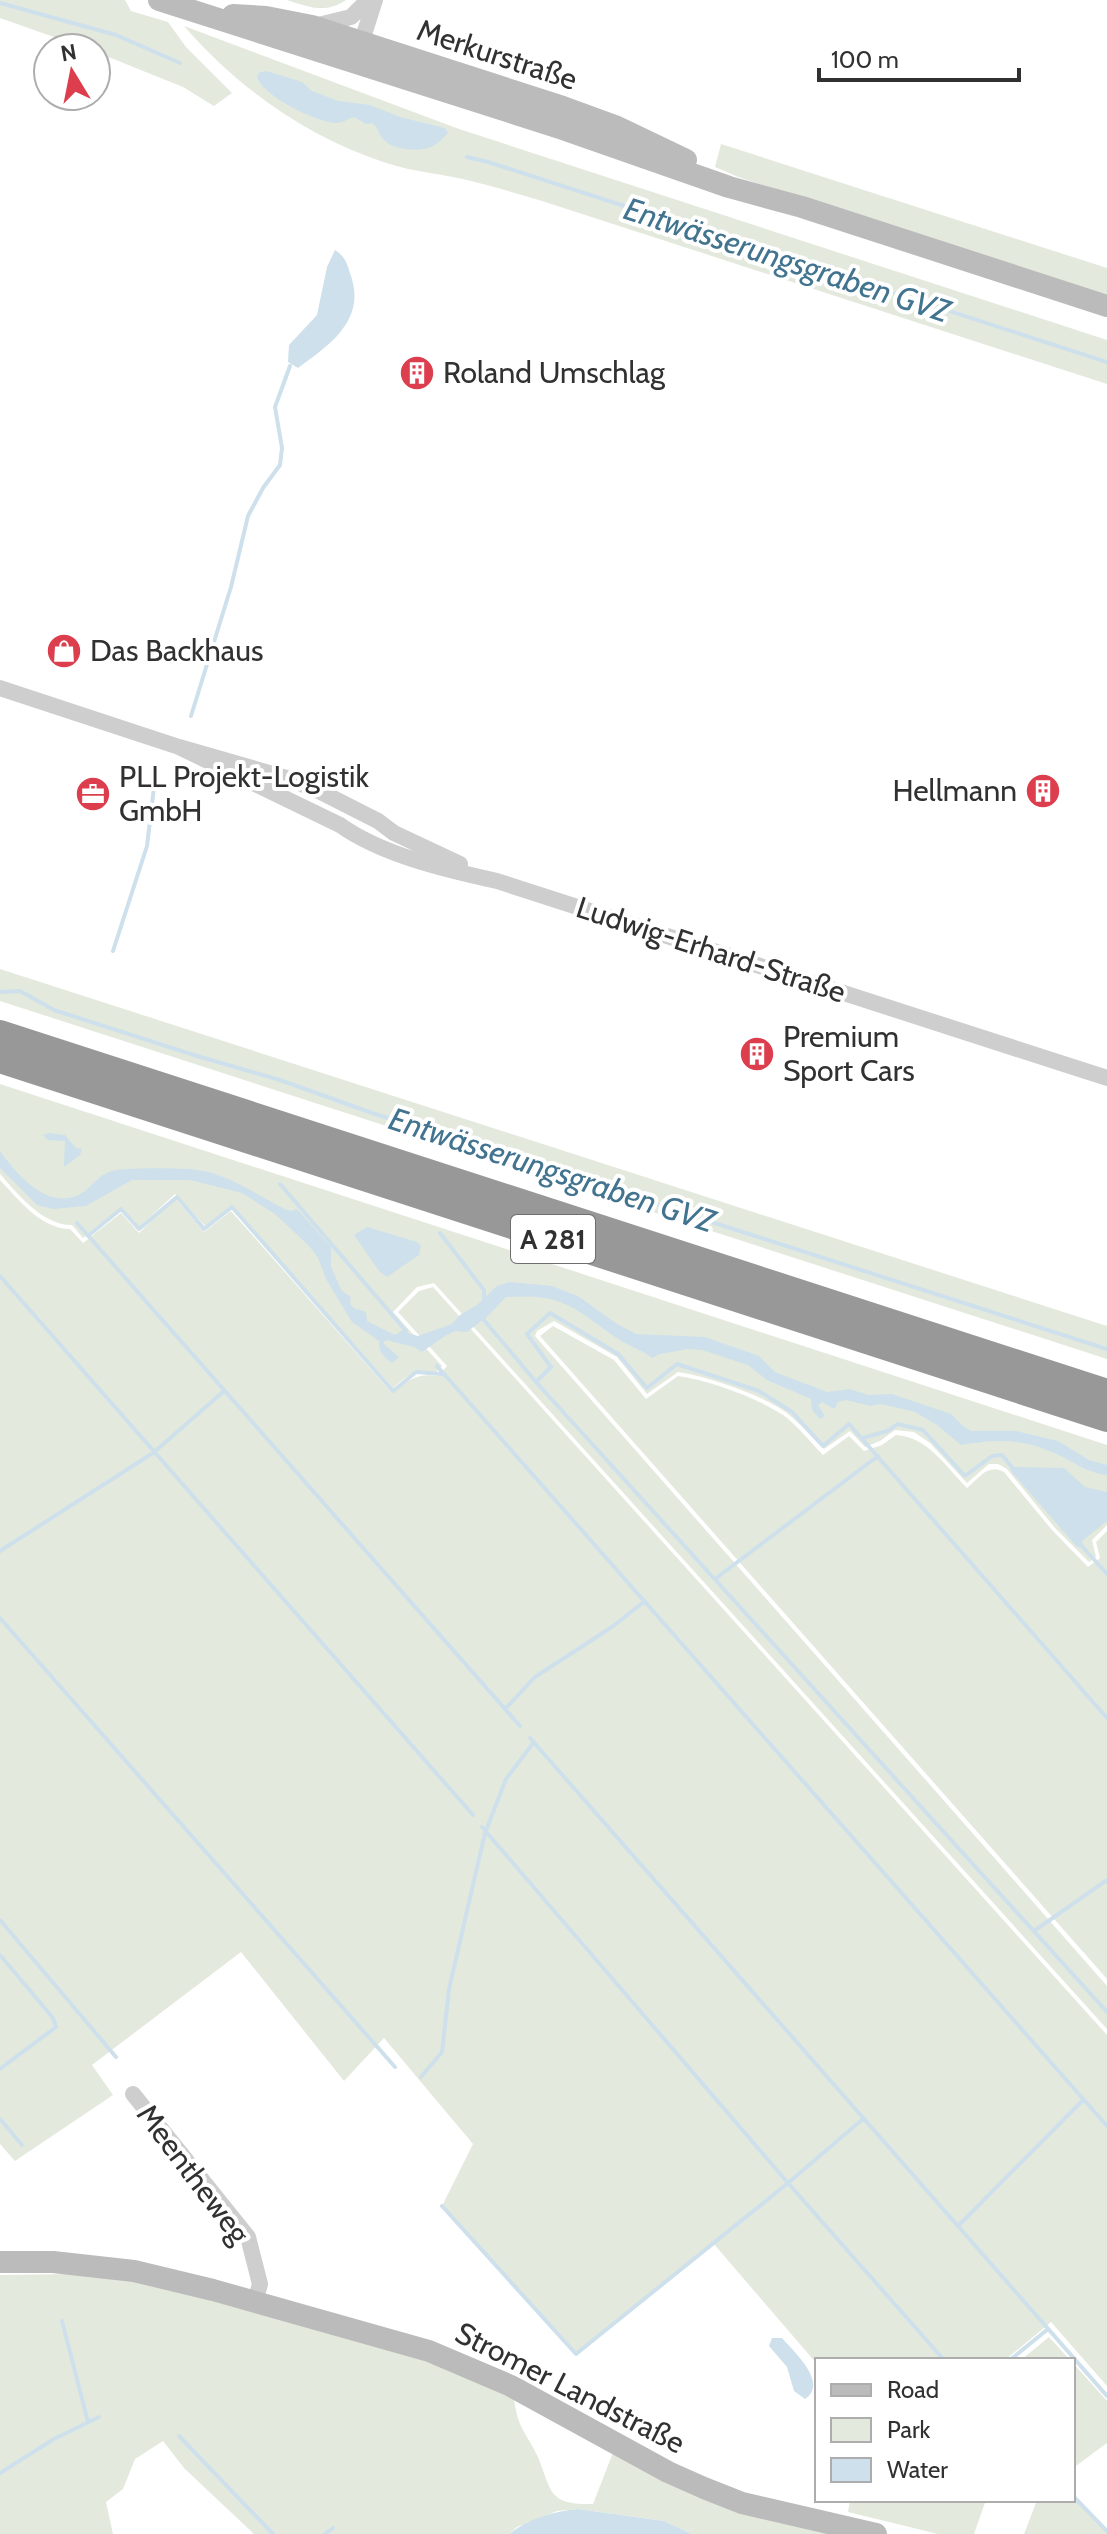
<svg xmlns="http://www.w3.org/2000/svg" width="1107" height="2534" font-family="Cabin,sans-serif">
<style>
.green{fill:#e4e9dd}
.water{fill:#cde0eb}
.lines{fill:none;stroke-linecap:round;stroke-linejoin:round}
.stream{stroke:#cde0eb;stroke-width:4}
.street{stroke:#cecece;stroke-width:16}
.secondary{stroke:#bbb;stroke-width:22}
.highway{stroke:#989898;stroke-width:28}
.labels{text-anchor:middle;stroke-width:8;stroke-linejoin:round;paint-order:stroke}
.shield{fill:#fff;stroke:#6f6f6f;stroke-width:2}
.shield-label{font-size:28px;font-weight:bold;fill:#313131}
.street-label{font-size:30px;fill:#313131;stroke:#fff}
.poi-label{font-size:30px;fill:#313131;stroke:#fff;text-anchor:start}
.water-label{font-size:32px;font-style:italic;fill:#42738f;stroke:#fff}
</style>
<rect width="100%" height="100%" fill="#fff"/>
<path class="green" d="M0 0H125L131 11 168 22 186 47 232 93 214 106 183 87 96 52V48H85L0 18Z
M287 0H346C326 14 308 7 287 0Z
M184 26 459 129 1107 340V384L542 201C519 194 495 187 471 181 443 174 414 172 386 163 307 137 239 89 184 26Z
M721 144 1107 268V298L738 177 715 167Z
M0 969 1107 1326V1359L0 1001Z
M0 1084 1107 1445V1525L1092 1540 1096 1557 1089 1562 1055 1528 1007 1469 998 1464H989L967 1483 930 1443 914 1432 895 1430 880 1441 865 1447 850 1431 824 1449C812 1438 801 1424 788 1414 766 1396 706 1376 678 1372L647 1394 617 1357 554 1321 537 1331 535 1336 1107 1986V2029L434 1283 417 1287 393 1312 442 1366 436 1372C416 1369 408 1374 393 1388L232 1206 205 1226 175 1194 139 1227 121 1208 83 1238 72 1225C42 1225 18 1194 0 1174Z
M0 1180C18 1199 41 1229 70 1229L83 1243 121 1213 139 1233 175 1198 204 1232 231 1211 392 1393C409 1380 416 1373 438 1376L447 1366 398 1312 419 1291 433 1287 1107 2035V2386L1051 2322 1005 2360H817V2364L713 2243 576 2354 442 2206 473 2144 384 2038 344 2081 241 1952 92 2065 113 2095 15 2161 0 2144Z
M553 1326 614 1360 646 1399 678 1376C708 1380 758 1398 783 1415 798 1426 810 1442 823 1455L849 1436 864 1451 882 1445 896 1435C928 1437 945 1466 967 1488 979 1478 988 1463 1004 1472L1052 1530 1088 1567 1100 1558 1096 1542 1107 1531V1979L540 1336Z
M72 2274 126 2277 427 2360 514 2399C518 2430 527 2433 538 2457 552 2492 548 2505 593 2504L614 2450 839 2534H692L664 2521 578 2509 557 2511 517 2527 509 2534H254L184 2468 163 2441 135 2459 123 2489 106 2502 113 2534H0V2275Z
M1049 2337 1070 2360H1021Z
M1073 2363 1107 2401V2443L1073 2468Z
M1073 2495 1107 2530V2534H1024L1037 2500H1073Z
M850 2500H986L974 2534H938L848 2512Z"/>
<path class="water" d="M267 71 302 82 312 91 338 101 370 105 400 117 445 128 448 133C444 137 438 144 433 146 421 153 392 150 383 139 378 133 379 128 372 123L366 124 354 117C348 119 342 123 336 123 318 123 260 95 257 76L260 72Z
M335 250C346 257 347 264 351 276 366 320 330 345 298 368L288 362 289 345 317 315 327 267Z
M49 1133 65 1135 76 1148 82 1149 80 1155 64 1167 65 1141 48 1140 43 1135Z
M0 1151C17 1175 51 1215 85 1191 92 1185 99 1176 109 1172 120 1167 174 1168 189 1169 226 1171 252 1193 285 1209L291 1211 297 1209 331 1247V1267L342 1291 351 1297C347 1310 359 1309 366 1312L367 1321 395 1335 405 1328 408 1333 418 1336 452 1324 460 1315 477 1305 497 1286 509 1282 552 1286 578 1296 614 1322 636 1334 705 1337 759 1356 775 1372 827 1392 850 1389 868 1395 892 1394 951 1414 963 1426 971 1431H1016L1058 1441 1089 1460 1107 1465V1475C1088 1473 1077 1464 1061 1456 1023 1438 1001 1439 961 1445L937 1425 915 1412 881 1404 870 1406 846 1400 838 1402 834 1409 822 1402 818 1405 825 1416 820 1419 812 1410 811 1399 767 1380 748 1365 702 1350 688 1349 660 1354 652 1358C642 1350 631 1347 620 1340 593 1323 571 1299 537 1297 527 1296 516 1297 506 1297L488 1316 467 1332 455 1331 445 1336 422 1352 414 1347 386 1340 383 1343 399 1357 392 1363C383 1356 379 1353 379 1341L352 1322 326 1279 318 1258 310 1247 275 1214 242 1193 190 1180H132L86 1206 53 1209 37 1205 0 1168Z
M367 1227 417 1242 421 1246 419 1255 387 1277 379 1271 354 1235Z
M1014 1467 1064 1468 1085 1487 1107 1492V1521L1082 1541 1083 1546 1077 1547 1010 1470Z
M772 2338H782C794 2352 829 2383 805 2399L794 2391 787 2367 769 2346Z
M578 2509 664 2521 692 2534H509C528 2519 554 2511 578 2509Z"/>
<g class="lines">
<path class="stream" d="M0 3 116 35 180 63
M467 157 488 162 1107 362
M191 716 231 587 248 516 263 488 280 465 282 448 275 407 290 366
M113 951 147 846 155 779
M0 992 20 991 54 1010 197 1056 280 1080 369 1112 1107 1349
M280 1184 406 1331
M77 1223 520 1726
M440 1233 484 1290V1301
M88 1236 121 1209 139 1229 177 1197 204 1229 232 1207 393 1391 416 1372 442 1374
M0 1276 473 1815
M484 1314V1320L536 1382 1107 2012
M437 1366 1107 2126
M536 1382 551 1367 527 1334 550 1313 618 1354 647 1388 677 1364 759 1391 792 1412 823 1446 849 1424 1107 1718
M863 1438 887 1431 898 1424 923 1430 965 1476 992 1456 1002 1455 1015 1471
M1079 1543 1107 1574
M0 1551 153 1453 224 1391
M715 1579 878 1456
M0 1618 395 2067
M505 1709 535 1677 612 1627 645 1601
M530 1738 1107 2396
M482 1827 788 2183 944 2360
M0 1920 116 2057
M1034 1931 1107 1880
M0 1955 53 2018 56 2027 0 2069
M421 2077 442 2052 449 1989 485 1833 506 1779 534 1742
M0 2119 22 2145
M442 2206 576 2354 788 2183 864 2118
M959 2225 1084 2099
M62 2321 88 2422
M1010 2360 1048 2329
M179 2436 273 2534
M0 2473 54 2439 99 2417
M1073 2496 1107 2531
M325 2534 333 2528"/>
<path class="street" d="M314 26 351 17 368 0
M359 50 375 0
M0 688 179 747 290 779 321 792 378 821 394 833 460 864
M179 747 340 825C382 855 447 870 497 881L1107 1078
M133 2094 248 2237 260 2284 255 2302"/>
<path class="secondary" d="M159 0 563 129 729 187 802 207 1107 306
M233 15 266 17 312 26 563 107 615 126 686 160
M0 2262H53L134 2271 213 2290 429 2351 511 2386 668 2472 704 2488 742 2503 876 2534"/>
<path class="highway" d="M0 1034 1107 1393
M0 1059 1107 1418"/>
</g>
<defs>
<g id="building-disc" transform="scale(1.8)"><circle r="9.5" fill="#dc3e4d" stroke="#fff"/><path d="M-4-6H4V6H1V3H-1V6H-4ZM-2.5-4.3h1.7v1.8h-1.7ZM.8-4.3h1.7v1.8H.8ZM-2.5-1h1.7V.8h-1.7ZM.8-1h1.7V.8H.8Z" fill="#fff"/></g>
<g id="shop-disc" transform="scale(1.8)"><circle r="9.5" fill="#dc3e4d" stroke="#fff"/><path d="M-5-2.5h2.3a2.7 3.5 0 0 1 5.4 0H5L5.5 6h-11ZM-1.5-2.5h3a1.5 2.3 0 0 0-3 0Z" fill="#fff"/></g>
<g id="office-disc" transform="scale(1.8)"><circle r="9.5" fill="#dc3e4d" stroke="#fff"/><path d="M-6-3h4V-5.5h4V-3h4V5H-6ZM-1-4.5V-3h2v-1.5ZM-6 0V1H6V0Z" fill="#fff"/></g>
</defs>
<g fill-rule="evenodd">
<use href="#building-disc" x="417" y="373"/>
<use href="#shop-disc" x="64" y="651"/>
<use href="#building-disc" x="1043" y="791"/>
<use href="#office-disc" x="93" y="794"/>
<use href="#building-disc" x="757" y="1054"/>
</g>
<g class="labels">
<rect class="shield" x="511" y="1215" width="84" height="48" rx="6"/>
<g class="shield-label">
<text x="553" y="1249">A 281</text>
</g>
<g class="street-label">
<text transform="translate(497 55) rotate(18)" y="10">Merkurstraße</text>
<text transform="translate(711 950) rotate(18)" y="10">Ludwig-Erhard-Straße</text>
<text transform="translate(193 2174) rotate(53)" y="10">Meentheweg</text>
<text transform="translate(570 2388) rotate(27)" y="10">Stromer Landstraße</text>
</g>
<g class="poi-label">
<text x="443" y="383">Roland Umschlag</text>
<text x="90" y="661">Das Backhaus</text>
<text x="119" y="787">PLL Projekt-Logistik<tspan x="119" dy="34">GmbH</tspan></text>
<text x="1017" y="801" text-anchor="end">Hellmann</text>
<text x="783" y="1047">Premium<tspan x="783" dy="34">Sport Cars</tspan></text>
</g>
<g class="water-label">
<text transform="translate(787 260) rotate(18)" y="11">Entwässerungsgraben GVZ</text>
<text transform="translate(552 1170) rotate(18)" y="11">Entwässerungsgraben GVZ</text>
</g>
</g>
<rect x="815" y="2358" width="260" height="144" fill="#ffffff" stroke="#adadad" stroke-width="2"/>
<rect x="831" y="2384" width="40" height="12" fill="#bbbbbb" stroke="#adadad" stroke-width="2"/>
<text x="887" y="2398" font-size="24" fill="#313131">Road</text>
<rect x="831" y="2418" width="40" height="24" fill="#e4e9dd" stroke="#adadad" stroke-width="2"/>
<text x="887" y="2438" font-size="24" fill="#313131">Park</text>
<rect x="831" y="2458" width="40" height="24" fill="#cde0eb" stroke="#adadad" stroke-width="2"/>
<text x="887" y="2478" font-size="24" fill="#313131">Water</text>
<g transform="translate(72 72) rotate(350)"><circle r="38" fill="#ffffff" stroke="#adadad" stroke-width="2"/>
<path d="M0-6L14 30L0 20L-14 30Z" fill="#dc3e4d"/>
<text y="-12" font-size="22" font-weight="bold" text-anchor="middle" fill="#313131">N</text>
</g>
<path d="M819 68v12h200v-12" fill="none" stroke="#313131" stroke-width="4"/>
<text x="831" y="68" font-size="24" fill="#313131" stroke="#ffffff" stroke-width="6" paint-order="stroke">100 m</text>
</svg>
